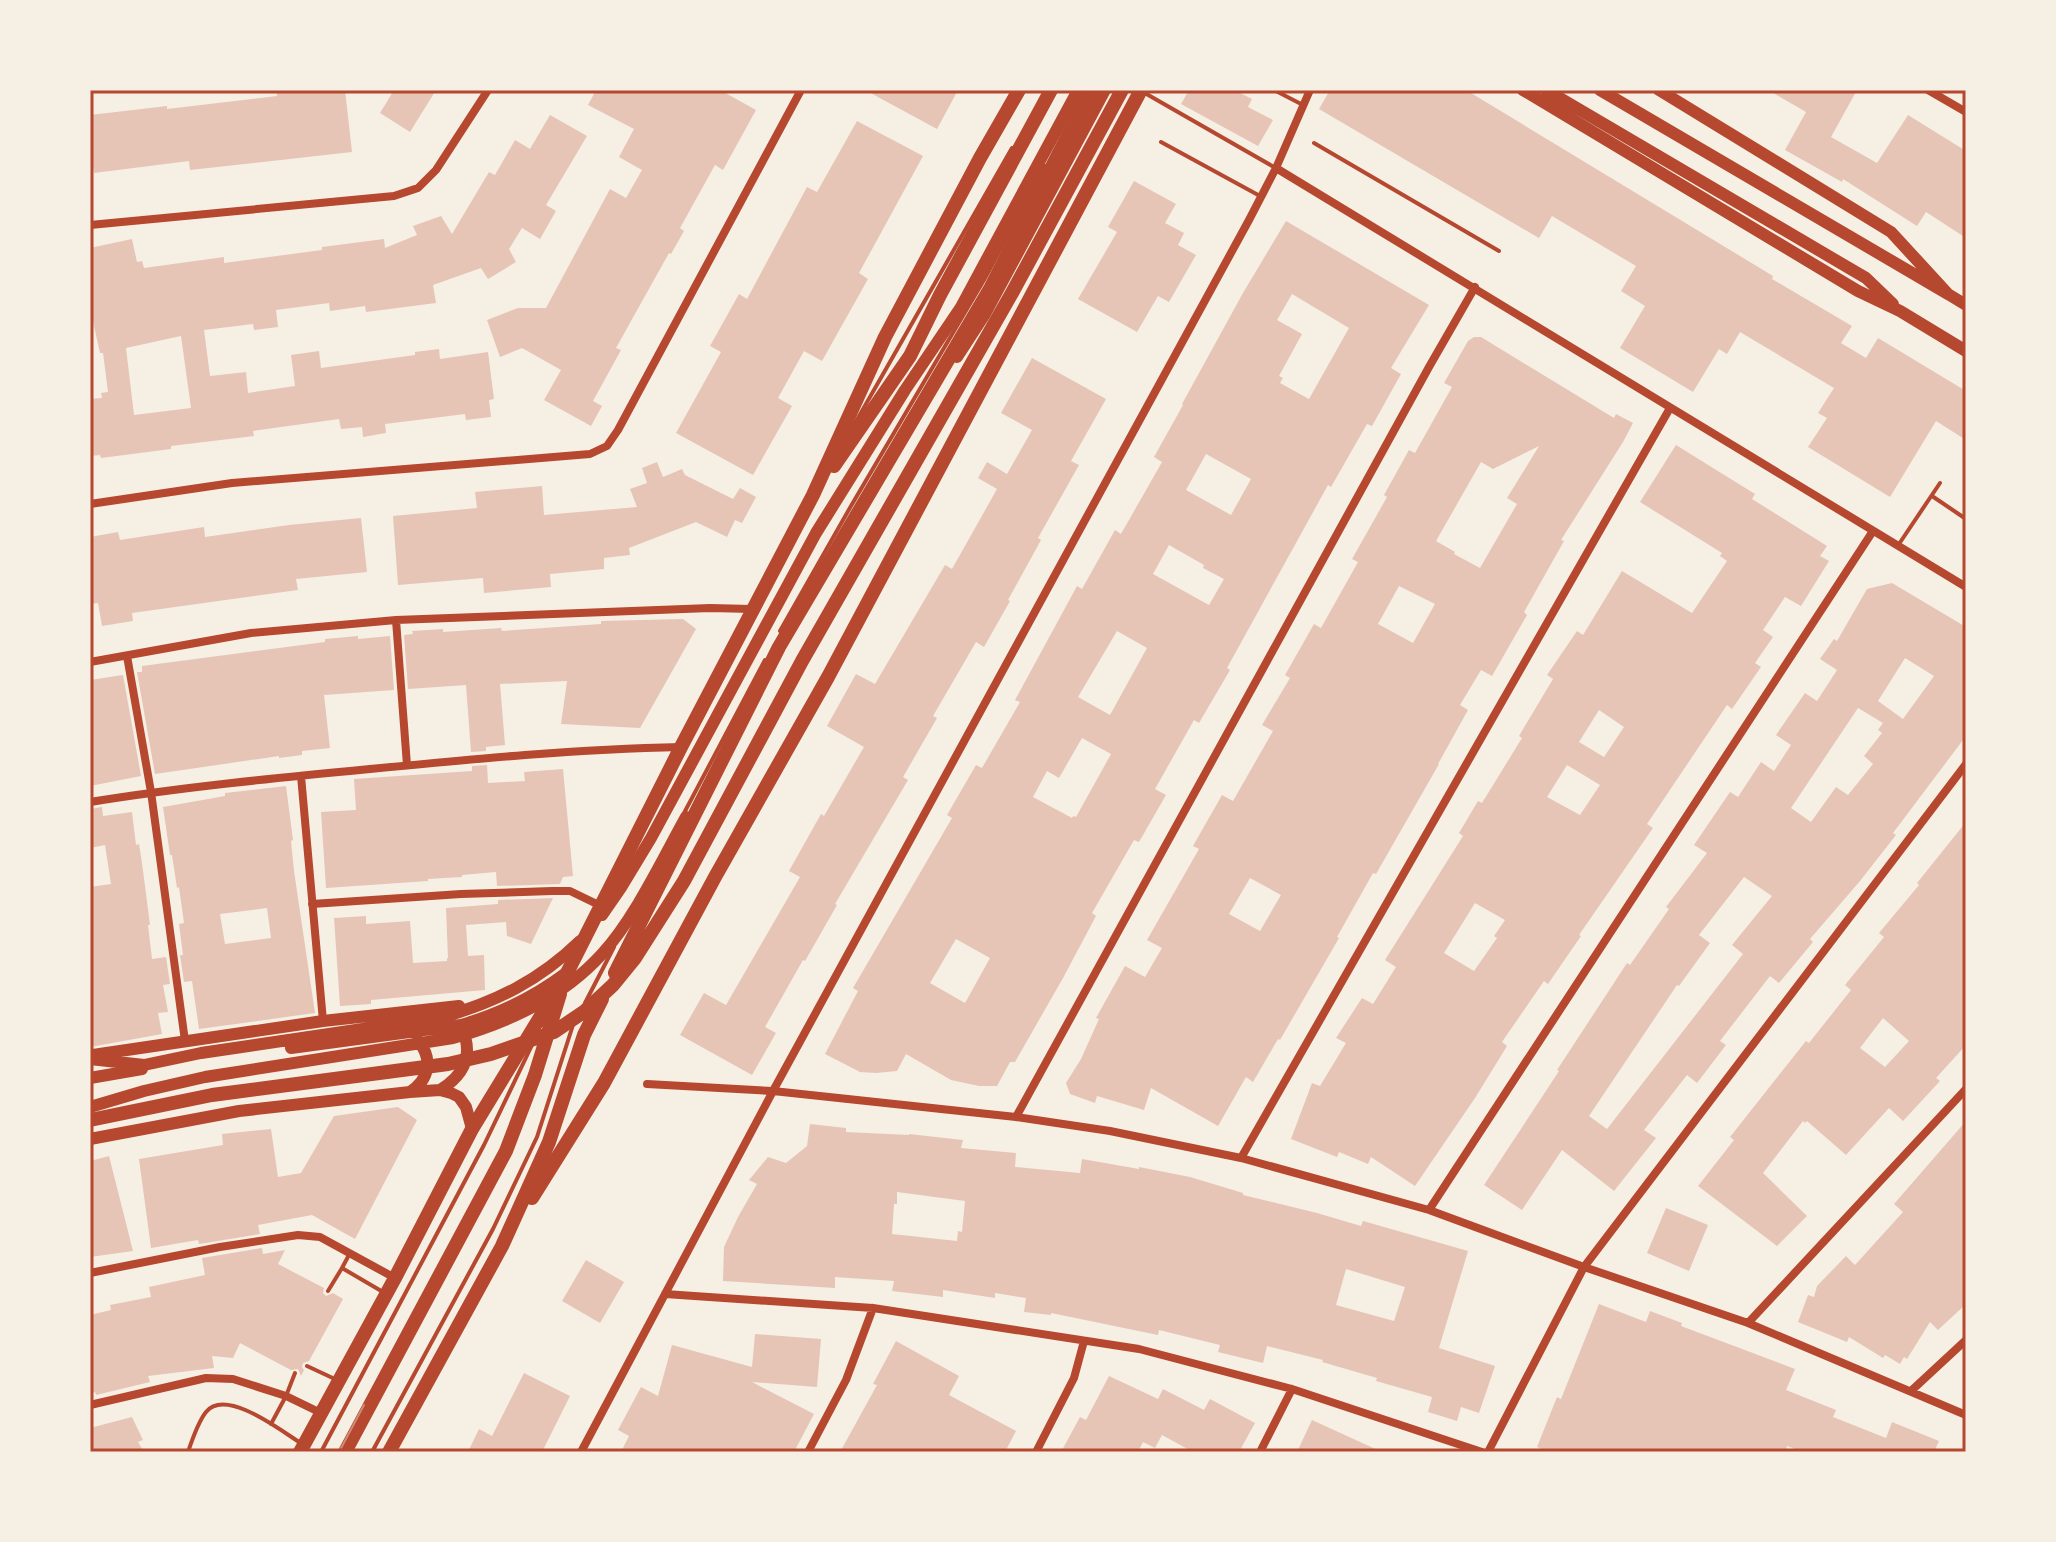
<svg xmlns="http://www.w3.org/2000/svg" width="2056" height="1542" font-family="'Playfair Display',serif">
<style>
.building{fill:#e6c5b7;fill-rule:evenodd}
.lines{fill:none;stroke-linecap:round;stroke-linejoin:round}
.service{stroke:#b5482f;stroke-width:4}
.minor{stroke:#b5482f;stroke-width:8}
.primary{stroke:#b5482f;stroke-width:12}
.trunk{stroke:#b5482f;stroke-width:14}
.tram{stroke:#cf8b77;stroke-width:2}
.neatline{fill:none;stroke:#b5482f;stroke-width:3}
</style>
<rect width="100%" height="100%" fill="#f6efe4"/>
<path class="building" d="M276 90H315L316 92 345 90 352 152 190 170 189 161 94 173 90 142V115L167 106V109L277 96Z
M394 90H436L410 132 380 113Z
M596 90H720L756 110 723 170 715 165 680 228 684 231 671 254 669 253 616 348 621 350 593 401 602 406 591 426 544 400 561 370 522 348 500 357 487 320 518 308H546L610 189 626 198 642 170 619 157 634 129 588 105Z
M865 90H958L937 129Z
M1189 90H1234L1252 99 1248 107 1273 120 1258 146 1181 104Z
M1330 90H1466L1773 276 1772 279 1852 326 1841 343 1866 358 1878 338 1966 391V440L1936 421 1890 497 1808 447 1827 418 1818 413 1834 388 1740 332 1727 354 1719 349 1693 392 1620 348 1645 306 1621 291 1636 266 1552 216 1539 238 1319 109Z
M1768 90H1857L1831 137 1877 163 1908 115 1966 151V238L1926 212 1917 226 1843 179 1842 182 1785 150 1806 112Z
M550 115 587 136 546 205 556 211 540 239 522 228 509 249 516 262 488 279 481 268 433 285 436 303 366 312 365 306 330 311 329 303 276 310 278 327 254 330 253 324 204 330 210 376 246 372 248 393 295 386 291 355 319 351 321 368 415 355V352L439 349 440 359 488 352 494 399 489 400 491 417 466 420 465 414 385 424 386 433 363 437 362 427 341 429 339 419 253 431 254 436 171 446V449L101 458 100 455 90 456V399L102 398 101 393 108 392 103 353H100L90 308V248L132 239 137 262 142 261 144 268 224 257V263L322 250V247L384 239 385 248 417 235 413 226 441 216 452 234 489 172 495 175 515 140 530 149ZM181 336 191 408 134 415 126 348Z
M857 121 923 156 859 273 868 279 822 361 804 351 778 398 792 406 753 475 676 433 721 352 710 346 739 294 747 299 807 187 817 192Z
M1134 181 1176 204 1165 223 1184 233 1178 245 1196 255 1169 302 1158 296 1137 332 1078 299 1117 232 1108 227Z
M1286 221 1429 305 1391 368 1401 374 1372 426 1367 424 1331 487 1328 485 1227 668 1230 670 1199 723 1194 720 1155 789 1166 795 1139 842 1134 840 1092 913 1096 916 1063 978 1015 1062H1010L997 1086H979L951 1080 906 1054 897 1071 876 1073 860 1072 825 1054 858 991 853 988 952 818 947 815 976 765 982 768 1020 702 1015 700 1077 586 1082 589 1115 530 1121 534 1162 462 1154 457 1183 405 1182 404 1243 293ZM1292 294 1349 328 1309 399 1280 383 1283 378 1279 376 1302 334 1277 320ZM1206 454 1251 479 1231 515 1186 490ZM1169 545 1204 565 1203 568 1224 579 1209 605 1153 574ZM1117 631 1147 648 1110 715 1078 697ZM1082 738 1111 754 1076 817 1073 816 1072 818 1033 797 1047 771 1059 778ZM956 939 990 958 965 1003 930 983Z
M1474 337H1481L1614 418 1616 414 1633 423 1623 442 1561 540 1564 541 1524 612 1527 615 1492 676 1481 670 1460 705 1468 710 1438 764H1439L1376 874 1373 873 1337 937 1339 938 1280 1040 1278 1039 1253 1082 1246 1077 1218 1126 1151 1088 1144 1110 1097 1096 1095 1103 1070 1094 1066 1083 1081 1059 1099 1019 1096 1018 1125 966 1145 977 1162 948 1147 940 1199 849 1193 846 1222 795 1233 801 1273 731 1262 725 1290 678 1285 675 1314 624 1321 628 1358 562 1352 559 1387 497 1384 495 1409 450 1415 453 1452 387 1444 383 1468 341ZM1539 446 1507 498 1517 504 1480 568 1454 554 1455 552 1436 541 1481 462 1493 469ZM1399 586 1435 604 1413 643 1378 624ZM1250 878 1281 895 1260 931 1229 914Z
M1032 358 1106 399 1071 461 1079 465 1038 538 1041 540 1008 600 1010 601 984 647 976 642 933 716 937 718 903 777 908 780 835 904 837 905 805 961 803 960 765 1027 776 1033 752 1075 680 1035 704 993 726 1005 800 877 789 871 821 814 824 816 864 747 827 726 856 674 875 684 945 565 952 569 997 489 978 478 987 462 1007 474 1032 430 1001 413Z
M1676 445 1755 494 1752 499 1827 546 1820 556 1829 561 1801 606 1785 597 1763 630 1773 637 1755 663 1761 667 1732 709 1727 705 1647 824 1653 828 1579 935 1581 936 1548 984 1544 981 1502 1042 1507 1046 1475 1098 1415 1186 1371 1157 1368 1164 1339 1152 1337 1157 1291 1139 1312 1083 1320 1086 1346 1043 1336 1038 1362 998 1373 1004 1396 967 1385 960 1463 836 1459 833 1478 801 1482 803 1522 738 1519 736 1553 679 1547 675 1577 631 1583 635 1622 571 1692 613 1727 561 1720 556 1722 553 1640 502ZM1599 710 1624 727 1604 757 1579 742ZM1567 765 1600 785 1580 815 1547 797ZM1475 903 1505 920 1494 936 1497 938 1474 971 1444 953Z
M657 462 663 477 682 469 685 475 733 499 740 488 756 497 742 523 735 520 727 537 696 522 629 548 630 555 604 558V569L550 574 551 587 484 593 483 578 398 585 393 516 477 508 475 492 542 486 544 515 637 507 630 489 647 483 642 468Z
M361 518 367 572 296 579 298 590 132 613 133 621 102 626 98 603 90 604V537L118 532 120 540 204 527 205 537 289 525Z
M1892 583 1966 627V736L1893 833 1896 835 1860 881 1810 939 1813 942 1779 983 1770 976 1720 1041 1726 1045 1697 1083 1687 1075 1644 1130 1656 1138 1614 1191 1562 1150 1522 1210 1484 1185 1559 1071 1557 1070 1627 963 1630 965 1669 909 1666 907 1707 853 1694 845 1730 792 1738 797 1761 762 1774 771 1791 745 1776 735 1805 693 1817 701 1837 670 1820 659 1834 639 1837 641 1867 589ZM1905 658 1934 676 1903 719 1878 701ZM1858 708 1883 723 1878 730 1882 733 1864 756 1873 764 1848 795 1836 787 1811 822 1791 808ZM1744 877 1772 896 1732 945 1743 954 1607 1129 1589 1116 1677 985 1679 986 1710 943 1699 935Z
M683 619 696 629 640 728 561 724 567 681 500 684 505 745 486 747V751L471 752 466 685 408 689 404 635 413 634 412 631 443 629V632L501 628 502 631 601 624V621Z
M358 636V639L390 636 394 690 324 695 330 748 302 751V755L279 758V756L155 774 137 672H142V666L325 642V639Z
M123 675 141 776 90 786V680Z
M487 765 488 783 525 781 524 772 563 769 573 876 563 877 560 884 497 886 496 872 462 875V877L428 879V881L326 888 321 812 356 810 354 779 472 771V766Z
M286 786 293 840 291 841 294 871 315 1013 199 1029 192 981 184 982 180 955H183L179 924 184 923 179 887 177 888 172 855H170L163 807 225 796V793ZM267 908 271 938 225 944 220 914Z
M102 807 103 816 132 812 136 845 139 844 142 863 150 925H148L152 959 166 957 170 984 163 985 168 1012 158 1013 162 1034 90 1047V887L111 884 105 845 90 848V809Z
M1966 822V1045L1936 1078 1940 1081 1903 1121 1889 1108 1846 1155 1807 1121 1805 1123 1803 1121 1763 1173 1807 1216 1777 1246 1698 1186 1734 1140 1730 1137 1806 1041 1809 1043 1851 990 1845 985 1884 937 1879 933 1919 885 1917 883ZM1883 1018 1909 1041 1885 1067 1860 1048Z
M553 898 531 944 507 936 506 922 466 925 468 956 484 955 485 990 371 1000V1004L340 1006 334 918 366 916V924L410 921 413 963 447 961V958H448L446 908 498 904V900Z
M398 1107 417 1120 355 1239 312 1215 258 1225 260 1234 199 1244 198 1240 151 1248 139 1159 223 1145 222 1134 271 1129 278 1177 301 1173 334 1116Z
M1966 1121V1304L1938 1330 1930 1322 1907 1359 1904 1357 1900 1364 1885 1355 1883 1358 1849 1337 1847 1342 1798 1322 1808 1295 1814 1297 1817 1286 1846 1256 1855 1265 1903 1212 1894 1204Z
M810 1124 846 1128V1132L909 1135V1134L963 1140 961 1148 1016 1153 1015 1167 1080 1173 1082 1159 1139 1169V1167L1190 1177 1243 1193V1195L1317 1213 1361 1226 1363 1221 1468 1251 1439 1348 1495 1366 1479 1413 1461 1407 1457 1421 1428 1412 1432 1397 1376 1381 1377 1378 1322 1362 1323 1360 1267 1346 1263 1363 1218 1352 1220 1345 1159 1330 1158 1335 1051 1313V1315L1024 1312 1026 1298 995 1293V1298L943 1290V1297L892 1291 894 1281 835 1277V1288L723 1281 724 1247 738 1217 757 1184 749 1180 768 1157 786 1163 807 1146ZM897 1192 965 1201 962 1232 958 1231 957 1241 892 1234 894 1204H897ZM1346 1269 1405 1287 1394 1321 1336 1305Z
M109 1156 133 1251 90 1257V1161Z
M1666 1208 1708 1225 1689 1271 1647 1253Z
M262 1248 263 1254 285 1250 278 1264 324 1288 323 1293 326 1296 333 1293 343 1299 309 1361 303 1363 302 1367 304 1370 301 1376 298 1369 291 1370 240 1343 233 1358 212 1356 214 1368 148 1376 150 1382 96 1395 95 1392 90 1394V1315L111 1310 110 1305 151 1297 149 1287 205 1275 202 1258Z
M586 1260 624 1282 600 1323 562 1301Z
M1599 1304 1646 1322 1650 1311 1682 1323 1681 1326 1795 1369 1786 1390 1836 1410 1833 1417 1886 1438 1892 1422 1939 1441 1934 1452H1803L1787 1446 1786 1452H1549L1537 1447 1557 1397 1561 1399Z
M755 1334 821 1339 817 1387 752 1382 814 1414 794 1452H621L629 1436 618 1430 641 1387 658 1396 672 1345 752 1367Z
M896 1341 959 1376 949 1395 1016 1431 1005 1452H840L877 1385 873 1384Z
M524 1373 570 1396 542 1452H468L479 1429 492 1436Z
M1109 1376 1158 1399 1163 1389 1204 1410 1210 1399 1255 1423 1239 1452H1193L1162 1435 1155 1448 1143 1442 1138 1452H1061L1080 1417 1086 1420Z
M132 1417 143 1440 138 1442 144 1452H90V1428Z
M1312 1420 1382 1452H1297Z"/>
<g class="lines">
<path class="service" d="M1274 90 1303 105
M1143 92 1274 167
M1161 142 1260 196
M1314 143 1499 251
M850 432 1012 148
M1932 496 1966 519
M1899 544 1940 483
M780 631 851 506 984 280 1045 166
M683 815 765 660
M585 1003 614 947
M342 1268 350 1253
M328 1291 342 1268 383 1292
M307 1366 337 1380
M271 1424 286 1396 295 1373
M188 1452C192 1440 198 1422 206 1412 226 1387 283 1432 302 1444
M321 1452 484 1145 533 1043
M372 1452 493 1229 537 1137 573 1025"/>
<path class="minor" d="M1928 90 1966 112
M1276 168 1966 587
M90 225 394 196 418 188 436 170 488 90
M90 504 232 483 590 454 607 446 618 430 801 90
M396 620 407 765
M127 656 151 792 185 1041
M90 662 251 633 396 620 710 608 752 609
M301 776 323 1021
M90 802C183 787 276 778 370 769 473 759 577 749 681 747
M312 904 461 894 552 891H570L601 906
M647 1084 773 1091 1016 1117 1110 1131 1241 1158 1429 1210 1584 1267 1748 1323 1966 1415
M1016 1117 1429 367 1475 287
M1241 1158 1670 408
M1429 1210 1873 531
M90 1273 220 1247 298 1235 320 1237 395 1278
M665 1294 873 1308 1139 1349 1292 1389 1482 1452
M1748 1323 1966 1089
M1911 1391 1966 1340
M90 1405 206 1378 233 1379 286 1396 321 1413
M581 1452 773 1091 1249 220 1276 168 1310 90
M808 1452 846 1380 873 1308
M1036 1452 1074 1378 1084 1341
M1260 1452 1292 1389
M1488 1452 1584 1267 1966 764"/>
<path class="primary" d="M1523 90 1858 291 1900 311 1966 351
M1546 90 1866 278 1893 304
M1600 90 1948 294
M1659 90 1891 232 1948 294 1966 305
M957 357 985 314 1105 90
M602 915 622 886 651 838 816 533 905 390 961 307 1078 90
M291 1048 461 1025C499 1014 534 997 566 973
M93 1055 323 1021 459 1006
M90 1059 144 1065 201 1053 443 1017C496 1002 540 980 580 941
M90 1078 142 1069
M440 1090C464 1075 474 1056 462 1028
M410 1092C430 1079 433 1058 418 1041
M90 1107 144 1091 205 1077 453 1038C509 1022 562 998 602 954 635 918 662 860 686 817
M90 1139 239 1111 410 1092 440 1090 451 1093 459 1097 466 1107 472 1129"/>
<path class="trunk" d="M834 466 910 356 940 295 1051 90
M615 973 779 647 991 287 1091 90
M90 1120 212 1095 448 1064 491 1054 554 1032 585 1011 613 985 635 958 684 881 802 661 1012 293 1122 90
M532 1198 604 1083 715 877 828 677 1141 90
M300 1452 395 1278 472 1129 567 973 681 747 813 495 885 337 980 158 1019 90
M345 1452 506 1151 535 1075 560 994
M389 1452 502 1246 549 1142 584 1035 602 999"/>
<path class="tram" d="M339 1452 364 1405"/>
</g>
<rect width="2056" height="1542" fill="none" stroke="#f6efe4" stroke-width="184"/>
<rect x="92" y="92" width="1872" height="1358" class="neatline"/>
</svg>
